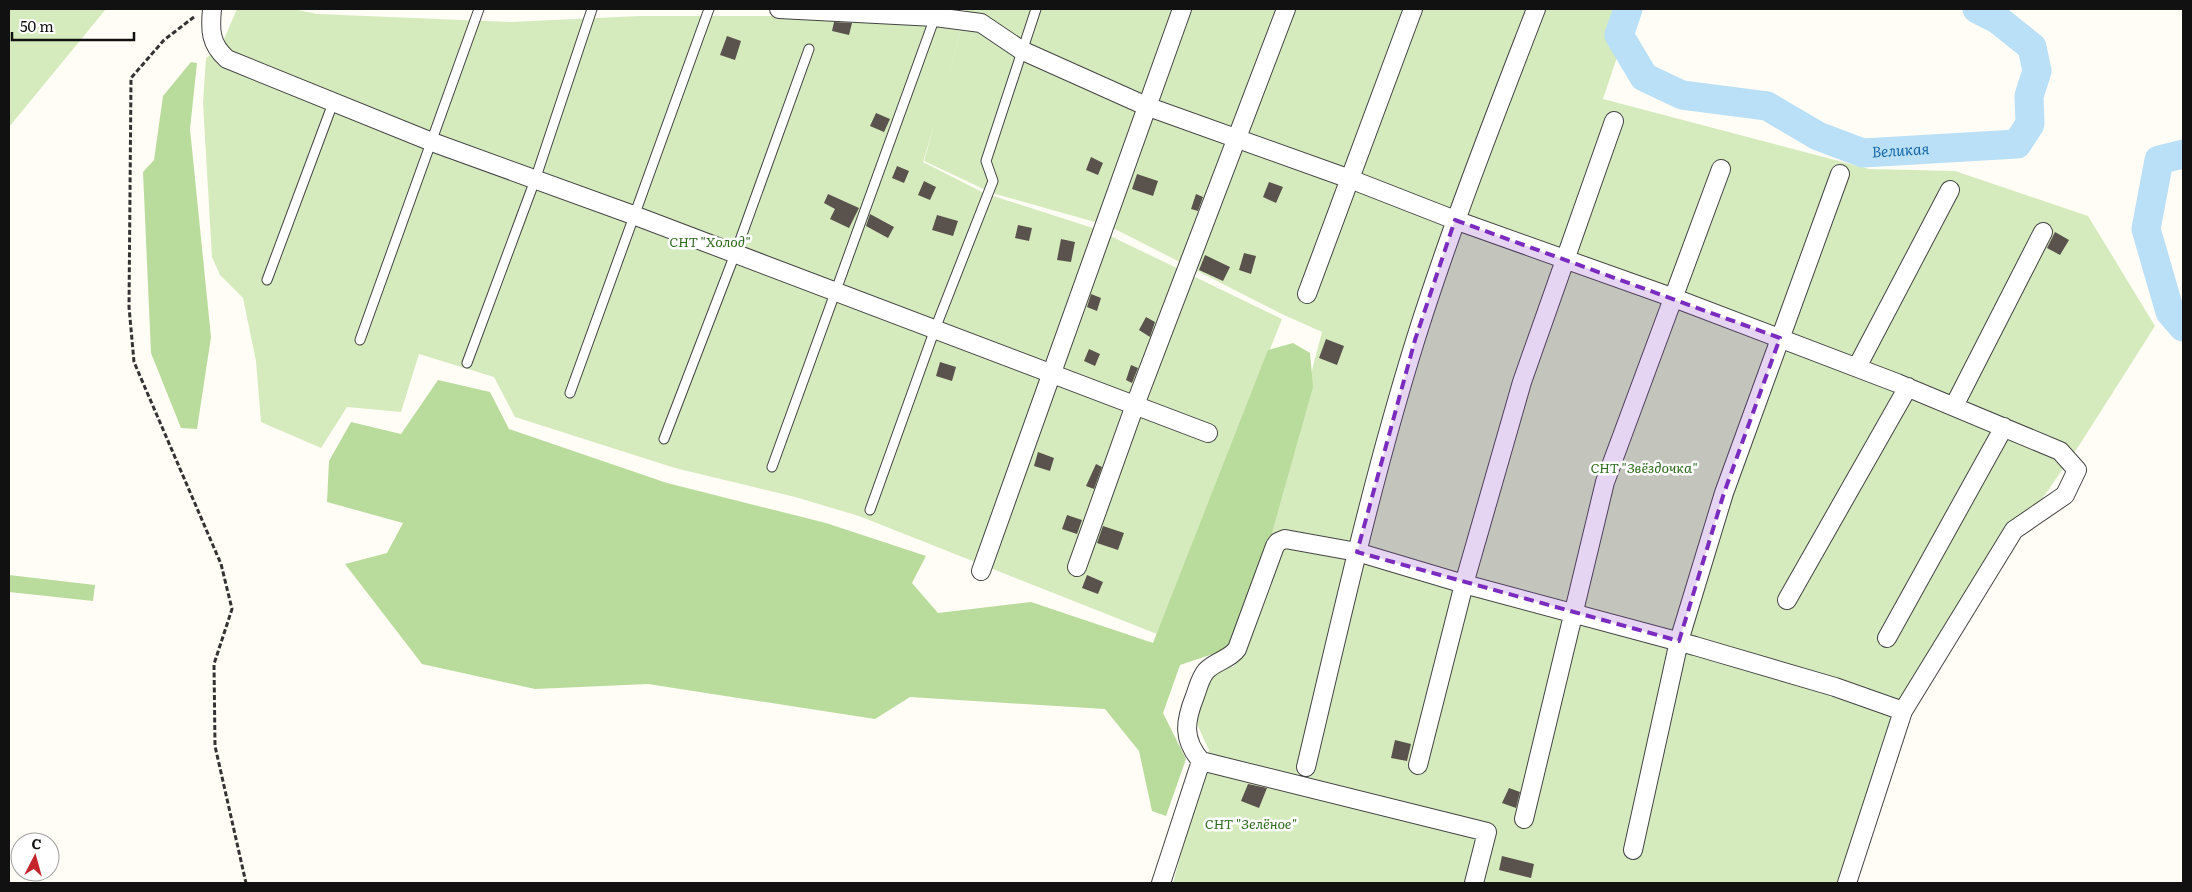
<svg xmlns="http://www.w3.org/2000/svg" width="2192" height="892" font-family="Literata,serif">
<style>
.green{fill:#d5ebbd}
.forest{fill:#b9dc9c}
.lines{fill:none;stroke-linecap:round;stroke-linejoin:round}
.river{stroke:#b9e0f7;stroke-width:29}
.building{fill:#5a524d}
.service-casing{stroke:#444;stroke-width:11}
.minor-casing{stroke:#444;stroke-width:20}
.path{stroke:#333;stroke-width:3;stroke-dasharray:5 2.5;stroke-linecap:butt}
.service{stroke:#fff;stroke-width:9}
.minor{stroke:#fff;stroke-width:18}
.marked{fill:#7b2cbf;fill-opacity:0.2;stroke:#7b2cbf;stroke-width:4;stroke-dasharray:10 6;stroke-linejoin:round}
.labels{text-anchor:middle;stroke-width:5;stroke-linejoin:round;paint-order:stroke}
.park-label{font-size:14px;font-style:italic;fill:#2f6b1f;stroke:#fff}
.water-label{font-size:15px;font-style:italic;fill:#1768a6;stroke:#fff}
</style>
<rect width="100%" height="100%" fill="#fffdf5"/>
<path class="green" d="M9 9H106L9 127Z
M237 9H293L317 14 510 22 640 16H862L962 24 945 91 966 9H1633L1603 99 1869 169 1955 171 2088 216 2155 326 2082 441 1909 692 1845 883H1173L1209 750 1195 720 1216 667H1234L1322 332 1284 315 1109 226 992 193 924 161 935 122 923 162 984 193 1096 229 1282 319 1157 634 859 516 795 497 675 468 515 417 494 377 419 354 401 412 347 407 321 448 261 422 256 361 243 298 220 275 212 257 203 103 206 58 221 46Z"/>
<path class="forest" d="M191 62 197 63 190 129 211 337 197 429 181 428 151 353 143 172 154 160 163 96Z
M1293 343 1310 353 1313 387 1264 561 1231 648 1180 665 1163 713 1186 759 1166 816 1152 811 1139 751 1105 709 910 697 875 719 648 684 535 689 422 664 345 564 387 553 403 523 327 502 329 461 351 422 401 434 438 380 490 392 509 429 667 483 826 523 926 556 912 583 938 613 1031 602 1153 643 1268 350Z
M9 575 95 585 93 601 9 592Z"/>
<g class="lines">
<g class="river">
<path id="s1" d="M1628 9 1619 35 1644 77 1682 95 1767 106 1818 136 1863 153 2017 144 2030 124 2029 96 2037 71 2032 47 1997 19 1977 9"/>
<path d="M2183 154 2159 160 2146 229 2170 312 2183 327"/>
</g>
</g>
<path class="building" d="M834 22 852 23 849 35 832 31Z
M727 36 741 41 735 60 720 55Z
M876 113 890 119 884 132 870 126Z
M1091 157 1103 163 1098 175 1086 170Z
M897 166 909 171 904 183 892 178Z
M1137 174 1158 181 1153 196 1132 189Z
M924 181 936 187 930 200 918 195Z
M1269 182 1283 187 1276 203 1263 197Z
M828 194 859 208 849 228 830 219 835 209 824 203Z
M1196 194 1203 197 1198 211 1191 209Z
M870 214 894 227 888 238 866 226Z
M937 215 958 221 953 236 932 230Z
M1018 225 1032 228 1029 241 1015 238Z
M2055 232 2069 240 2060 255 2047 248Z
M1061 239 1075 242 1071 262 1057 260Z
M1244 253 1256 256 1251 274 1239 270Z
M1205 255 1230 267 1223 281 1199 270Z
M1091 294 1101 298 1097 311 1087 307Z
M1146 317 1155 322 1150 337 1139 330Z
M1326 339 1344 346 1337 365 1319 358Z
M1089 349 1100 354 1095 366 1084 361Z
M940 362 956 367 952 381 936 376Z
M1131 365 1138 368 1132 383 1126 380Z
M1038 452 1054 458 1050 471 1034 466Z
M1096 464 1102 467 1094 489 1086 486Z
M1067 515 1082 520 1077 534 1062 529Z
M1103 526 1124 533 1118 550 1097 543Z
M1087 575 1103 582 1098 594 1082 588Z
M1395 740 1411 744 1407 761 1391 758Z
M1248 784 1267 788 1259 808 1241 801Z
M1509 788 1520 792 1516 808 1502 803Z
M1502 856 1534 864 1531 878 1499 870Z"/>
<g class="lines">
<g class="service-casing">
<path id="service" d="M267 280 333 103
M360 340 479 9
M467 363 535 180 592 9
M570 393 709 9
M664 439 735 254 809 49
M772 467 935 17
M870 510 935 329 993 181 986 161 1036 9"/>
</g>
<g class="minor-casing">
<path id="minor" d="M212 9C210 30 210 44 227 59L432 142 636 216 1208 433
M779 9 935 17 981 23 1021 50 1146 106 1350 179 1455 220 1674 298 1897 383 2060 451 2077 470 2065 495 2014 530 1903 711 1847 883
M1307 294 1413 9
M1857 367 1950 190
M1954 406 2043 232
M1077 567 1135 405 1286 9
M981 571 1182 9
M1787 600 1908 387
M1887 638 2004 427
M1201 761 1487 832 1474 883
M1418 765 1464 584 1522 382 1614 121
M1306 767C1340 624 1372 479 1416 338 1451 227 1494 118 1536 9
M1524 819 1605 482 1721 169
M1633 850 1679 641 1724 493 1840 174
M1161 883 1201 761C1182 739 1185 721 1195 696 1198 688 1200 678 1206 671 1215 661 1229 660 1237 649L1275 546 1278 542 1285 539 1357 552 1464 584 1695 646 1835 687 1903 711"/>
</g>
<path class="path" d="M194 17 164 40 131 78 129 307 134 362 221 564 232 609 214 664 215 746 246 883"/>
<use href="#service" class="service"/>
<use href="#minor" class="minor"/>
</g>
<path class="marked" d="M1455 220 1780 338 1724 493 1679 641 1357 552 1415 340Z"/>
<g class="labels">
<g class="park-label">
<text x="710" y="247">СНТ "Холод"</text>
<text x="1644" y="473">СНТ "Звёздочка"</text>
<text x="1251" y="829">СНТ "Зелёное"</text>
</g>
<g class="water-label">
<text dy="5" stroke="none"><textPath href="#s1" startOffset="349">Великая</textPath></text>
</g>
</g>
<rect width="2192" height="892" fill="none" stroke="#111111" stroke-width="20"/>
<g transform="translate(35 857) rotate(6)"><circle r="24" fill="#ffffff" stroke="#a0a0a0"/>
<path d="M0-4L9 19L0 12L-9 19Z" fill="#c4262e"/>
<text y="-8" font-size="14" font-weight="bold" text-anchor="middle" fill="#111111">С</text>
</g>
<path d="M12 32v8h122v-8" fill="none" stroke="#111111" stroke-width="2.5"/>
<text x="20" y="32" font-size="15" fill="#111111" stroke="#ffffff" stroke-width="4" paint-order="stroke">50 m</text>
</svg>
